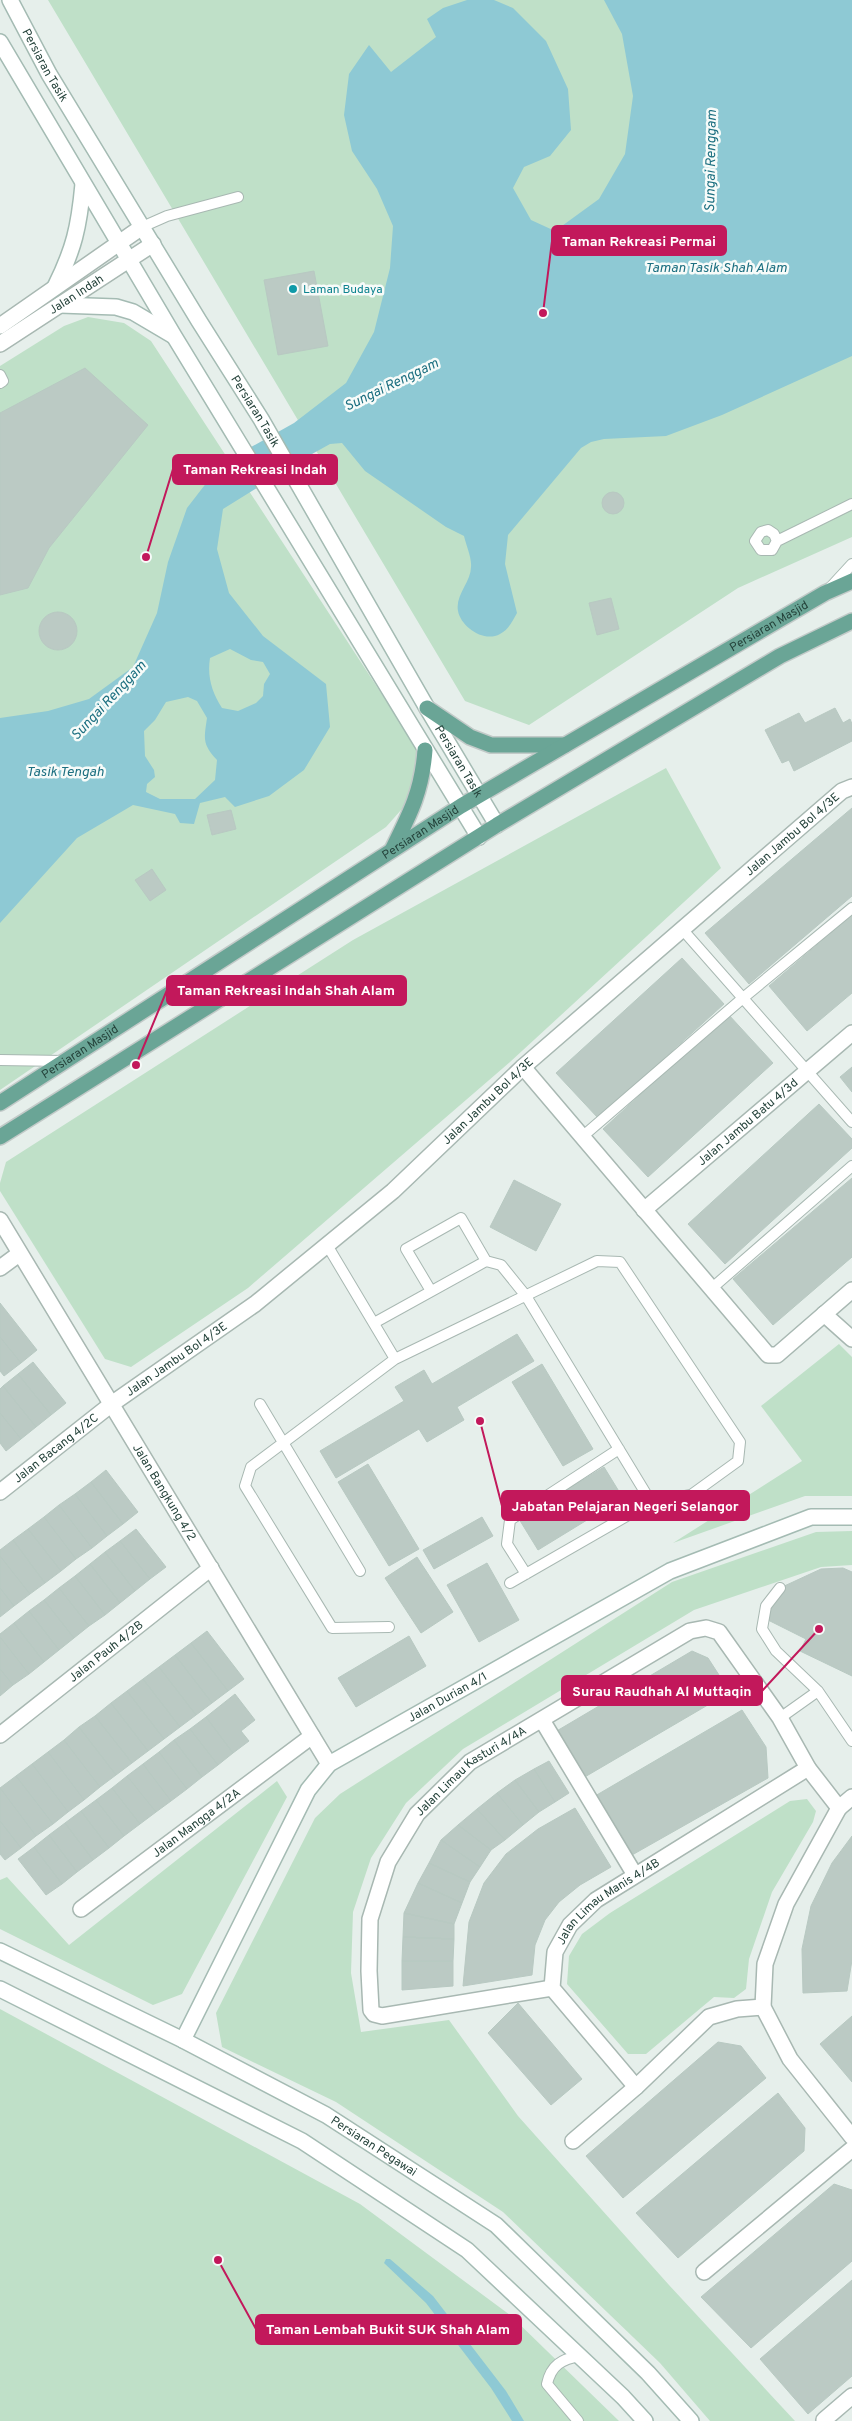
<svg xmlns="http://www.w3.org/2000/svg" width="852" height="2421" font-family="Overpass,sans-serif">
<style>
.green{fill:#bfe0c8}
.water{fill:#8ec9d4;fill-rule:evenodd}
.building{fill:#bbcac4;stroke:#b8c9c2}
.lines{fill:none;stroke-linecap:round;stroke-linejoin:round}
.lane-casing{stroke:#a8b8b2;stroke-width:12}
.street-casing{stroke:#a8b8b2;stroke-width:18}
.secondary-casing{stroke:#a4bbb3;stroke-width:18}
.primary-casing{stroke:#c2cac8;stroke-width:18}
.lane{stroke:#fff;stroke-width:10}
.street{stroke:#fff;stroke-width:15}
.secondary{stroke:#fff;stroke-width:15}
.primary{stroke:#6aa596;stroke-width:15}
.culture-dot{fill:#0f9aa8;stroke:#f7fbf9;stroke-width:2}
.labels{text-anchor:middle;stroke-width:5;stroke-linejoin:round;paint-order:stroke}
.street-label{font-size:12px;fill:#24423a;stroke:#f7fbf9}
.culture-label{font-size:12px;fill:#0d838f;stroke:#f7fbf9;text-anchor:start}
.water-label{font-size:14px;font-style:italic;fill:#1c6f80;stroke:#f7fbf9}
.leader{fill:none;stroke:#c2185b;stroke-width:2}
.callout-dot{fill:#c2185b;stroke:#f7fbf9;stroke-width:2}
.callout{fill:#c2185b;stroke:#c2185b;stroke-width:2}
.callout-label{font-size:14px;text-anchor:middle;font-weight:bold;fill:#fff}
</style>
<rect width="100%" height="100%" fill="#e6efeb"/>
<path class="green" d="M48 0H852V537L738 588 529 725 465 701Z
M88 317 124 323 151 341 417 748 420 778 409 801 386 827 0 1090V366L64 326Z
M666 768 721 868 510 1062 248 1288 131 1367 105 1359 0 1191V1183L6 1162 353 940Z
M839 1344 852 1357V1496H805L673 1543 802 1461 761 1406Z
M852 1531V1565L821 1567 694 1610 463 1749 406 1803 371 1858 353 1912 351 1973 361 2032 449 2020 518 2116 669 2285 795 2421H710L660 2363 503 2212 336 2102 222 2047 216 2013 315 1818 340 1794 672 1582 816 1532Z
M277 1781 287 1797 182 1994 153 2005 0 1929V1880L7 1877 69 1945Z
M807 1799 816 1811 813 1822 772 1892 749 1959 746 1989 734 1998 714 1997 646 2054H628L567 1984 569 1956 582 1934 610 1913 790 1801Z
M0 2009 360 2204 510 2315 619 2421H0Z"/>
<path class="water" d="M467 0H494L513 8 546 41 568 89 571 130 550 156 524 167 513 188 531 220 555 231 599 199 625 154 633 96 622 34 604 0H852V356L722 415 666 436 604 439 591 442 581 448 508 535 505 564 517 613C512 622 509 629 500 634 484 643 461 627 458 611 455 595 471 582 471 567 472 558 466 545 464 536L446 527 365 471 342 443 330 444 312 454 223 509 217 549 229 593 263 636 326 684 330 727 304 770 269 796 235 807 225 797 200 803 194 824 180 823 175 814 133 805 77 838 0 923V718L48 711 89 699 133 667 157 613 168 562 187 508 221 464 294 423 346 383 374 332 390 268 393 226 377 189 352 151 344 115 349 74 369 45 391 72 436 37 427 19 443 8ZM230 649 251 660 263 662 270 674 264 684 263 696 256 703 238 711 222 708C212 692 207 677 210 658ZM188 697 197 701 207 718C204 739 202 744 217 760L215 780 195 799H160L146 792 147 784 155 777 154 770 145 756 144 731 155 720 166 702Z
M386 2259H390L433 2296 506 2391 524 2421H512L491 2388 426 2303 384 2263Z"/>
<path class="building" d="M314 271 328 346 278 355 264 280Z
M85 368 148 425 49 548 28 588 0 595V413Z
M602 503a11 11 0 1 1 22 0a11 11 0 1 1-22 0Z
M611 598 619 629 597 635 589 603Z
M39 631a19 19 0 1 1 38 0a19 19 0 1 1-38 0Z
M835 708 843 723 850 719 852 724V741L794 771 789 760 782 763 765 730 799 713 805 723Z
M852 808V896L749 984 705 933Z
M231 810 236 829 212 835 207 815Z
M152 869 166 890 150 901 135 880Z
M852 915V993L807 1031 769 986Z
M682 958 724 1004 598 1118 556 1073Z
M728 1014 773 1063 648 1177 603 1129Z
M852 1067V1092L840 1077Z
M819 1104 852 1139V1148L725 1264 688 1224Z
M852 1178V1257L773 1325 733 1279Z
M514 1180 561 1204 536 1251 490 1227Z
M0 1303 37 1350 21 1363 0 1337Z
M517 1334 534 1361 457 1407 464 1420 427 1442 419 1429 336 1478 320 1451 404 1401 395 1387 424 1370 432 1384Z
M0 1337 21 1363 4 1376 0 1371Z
M33 1362 66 1403 51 1415 18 1374Z
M542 1364 593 1449 563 1466 512 1382Z
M18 1374 51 1415 36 1427 3 1386Z
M3 1386 36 1427 21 1439 0 1413V1389Z
M0 1413 21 1439 6 1451 0 1443Z
M368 1464 419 1549 389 1566 338 1482Z
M604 1467 623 1498 538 1550 519 1519Z
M106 1470 138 1512 123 1524 91 1482Z
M91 1482 123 1524 107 1536 75 1494Z
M75 1494 107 1536 92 1548 59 1505Z
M59 1505 92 1548 76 1559 44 1517Z
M44 1517 76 1559 61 1571 28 1529Z
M482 1517 493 1536 434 1569 423 1550Z
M28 1529 61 1571 45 1583 13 1540Z
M136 1529 166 1567 150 1579 120 1541Z
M13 1540 45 1583 30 1594 0 1556V1550Z
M120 1541 150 1579 135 1591 105 1552Z
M105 1552 135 1591 120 1603 90 1564Z
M0 1556 30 1594 14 1606 0 1588Z
M417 1557 453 1612 421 1633 385 1578Z
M487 1563 519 1620 479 1642 447 1585Z
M90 1564 120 1603 105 1615 75 1576Z
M843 1568 852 1572V1676L800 1651 806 1639 764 1618 780 1588 821 1569Z
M75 1576 105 1615 89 1626 59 1588Z
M0 1588 14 1606 0 1617Z
M59 1588 89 1626 74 1638 44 1600Z
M44 1600 74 1638 59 1650 29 1611Z
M29 1611 59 1650 44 1662 14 1623Z
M14 1623 44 1662 29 1674 0 1637V1634Z
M207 1631 244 1679 228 1691 191 1643Z
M409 1636 426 1666 356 1707 338 1678Z
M0 1637 29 1674 13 1685 0 1669Z
M191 1643 228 1691 212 1703 175 1655Z
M692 1651 708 1658 730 1692 583 1778 555 1732Z
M175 1655 212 1703 196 1715 159 1667Z
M159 1667 196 1715 180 1727 143 1679Z
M0 1669 13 1685 0 1696Z
M143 1679 180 1727 164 1739 127 1691Z
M127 1691 164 1739 148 1751 111 1703Z
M235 1694 255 1720 241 1731 249 1741 233 1753 206 1717Z
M111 1703 148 1751 132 1763 95 1716Z
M742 1710 766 1747 768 1778 632 1855 595 1796Z
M95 1716 132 1763 116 1775 79 1727Z
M206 1717 233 1753 218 1765 190 1729Z
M79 1727 116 1775 100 1787 64 1740Z
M190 1729 218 1765 202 1777 174 1740Z
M64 1740 100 1787 84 1800 48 1752Z
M174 1740 202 1777 187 1789 159 1752Z
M48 1752 84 1800 68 1812 32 1764Z
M159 1752 187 1789 171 1801 143 1764Z
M549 1761 569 1793 555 1802 534 1769Z
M32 1764 68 1812 53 1824 16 1776Z
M143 1764 171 1801 156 1812 127 1776Z
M534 1769 555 1802 539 1812 515 1780Z
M16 1776 53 1824 36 1836 0 1788Z
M127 1776 156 1812 140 1824 112 1788Z
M515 1780 539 1812 523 1825 497 1793Z
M0 1788 36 1836 21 1848 0 1821Z
M112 1788 140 1824 124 1836 96 1800Z
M497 1793 523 1825 505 1840 477 1809Z
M96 1800 124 1836 109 1848 81 1811Z
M575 1808 611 1867 580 1885 559 1902 545 1920 535 1945 532 1975 463 1986 469 1922 484 1883 506 1854 538 1829Z
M477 1809 505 1840 491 1850 458 1825Z
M81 1811 109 1848 93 1860 65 1823Z
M0 1821 21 1848 5 1860 0 1854Z
M65 1823 93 1860 77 1872 49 1835Z
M458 1825 491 1850 480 1867 441 1840Z
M49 1835 77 1872 62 1884 34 1847Z
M852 1836V1960L847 1991 803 1993 802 1949 811 1906 832 1863Z
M441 1840 480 1867 470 1882 429 1863Z
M34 1847 62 1884 46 1895 18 1859Z
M429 1863 470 1882 462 1903 418 1883Z
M418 1883 462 1903 454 1924 404 1913Z
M404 1913 454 1924V1939L403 1937Z
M403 1937 454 1939 453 1961H402Z
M402 1961H453V1986L402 1990Z
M518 2003 582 2079 551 2105 488 2033Z
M852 2016V2082L820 2044Z
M718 2042 741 2046 766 2078 623 2198 586 2156Z
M778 2093 805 2128 804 2151 678 2258 636 2213Z
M834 2184 852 2190V2261L751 2348 701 2297Z
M852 2280V2376L808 2414 760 2359Z"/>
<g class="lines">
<g class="lane-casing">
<path id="lane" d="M142 227 167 216 238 197
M0 375 3 381 0 383
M777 541 774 534 768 530 761 532 755 541 761 550H772L777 541 852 504
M829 589 852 564
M682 929 852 1122
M0 1060 64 1061
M582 1137 743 998 852 908
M327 1245 395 1359
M711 1289 852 1166
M431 1291 406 1249 461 1218 486 1261
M374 1323 486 1261 501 1265 526 1296 651 1502
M260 1404 360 1571
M526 1574 507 1544 510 1520 619 1449
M780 1588 766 1606 762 1629 776 1651 818 1691 852 1741
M389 1627 332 1628 245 1486 251 1467 395 1359 597 1261 620 1262 740 1442 738 1461 691 1495 651 1502 510 1583
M780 1718 818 1691
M578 2421 547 2384C551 2365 562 2359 580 2356"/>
</g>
<g class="street-casing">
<g id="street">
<path d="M0 326 142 227"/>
<path id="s1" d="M0 344 153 244"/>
<path d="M523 1067 768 1355H777L852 1290"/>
<path id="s2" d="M644 1210 852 1033"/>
<path id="s3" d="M0 1220 329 1764"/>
<path d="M0 1268 19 1254"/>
<path d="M824 1314 852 1339"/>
<path id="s4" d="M0 1492 113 1403 255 1304 393 1191 523 1067 842 791 852 787"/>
<path d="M542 1720 635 1875"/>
<path id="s5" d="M0 1735 211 1568"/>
<path d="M852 1797 839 1808 786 1904 765 1964 763 2007 790 2059 852 2137"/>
<path id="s6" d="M81 1909 312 1736"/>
<path id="s7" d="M552 1988 382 2016 374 2014 371 2010 369 1971 370 1919 388 1862 417 1814 470 1762 690 1631 706 1628 719 1632 780 1718 808 1768 839 1808"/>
<path id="s8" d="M636 2087 552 1988 555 1952 570 1925 596 1900 808 1768"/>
<path d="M573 2141 636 2087 709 2017 737 2009 763 2007"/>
<path d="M704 2272 852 2149"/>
<path d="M824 2420 852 2396"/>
</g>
</g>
<g class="secondary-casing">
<g id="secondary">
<path id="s9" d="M10 0 49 74 199 321 261 419 427 708 497 825"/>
<path d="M0 42 174 336 479 837"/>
<path d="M55 287C74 249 79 227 83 184"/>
<path d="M60 305 116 307 133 312 172 335"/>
<path id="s10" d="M0 1951 183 2040 326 2115 496 2225 648 2373 691 2421"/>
<path d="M0 1989 302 2141 467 2250 623 2397 645 2421"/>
<path id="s11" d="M183 2040 308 1790 329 1764 670 1571 811 1517H852"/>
</g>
</g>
<g class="primary-casing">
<g id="primary">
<path d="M427 708 470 737 491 745H565"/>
<path d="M392 850C410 814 422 791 425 750"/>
<path id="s12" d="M0 1103 461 806 825 593 852 581"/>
<path d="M0 1137 497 825 780 656 852 621"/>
</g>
</g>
<use href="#lane" class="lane"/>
<use href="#street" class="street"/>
<use href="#secondary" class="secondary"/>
<use href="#primary" class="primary"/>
</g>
<circle class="culture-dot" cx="293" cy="289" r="5"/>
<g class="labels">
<g class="street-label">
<text dy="4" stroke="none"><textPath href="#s9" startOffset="74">Persiaran Tasik</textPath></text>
<text dy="4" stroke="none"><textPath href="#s1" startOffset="91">Jalan Indah</textPath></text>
<text dy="4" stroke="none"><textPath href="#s9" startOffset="479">Persiaran Tasik</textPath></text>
<text dy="4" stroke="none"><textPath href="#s12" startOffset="905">Persiaran Masjid</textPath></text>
<text dy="4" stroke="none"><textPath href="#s9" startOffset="884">Persiaran Tasik</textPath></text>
<text dy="4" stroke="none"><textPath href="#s12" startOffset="500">Persiaran Masjid</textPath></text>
<text dy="4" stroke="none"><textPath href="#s4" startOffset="1031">Jalan Jambu Bol 4/3E</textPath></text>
<text dy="4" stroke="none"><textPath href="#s12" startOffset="95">Persiaran Masjid</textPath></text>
<text dy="4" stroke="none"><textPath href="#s4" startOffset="626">Jalan Jambu Bol 4/3E</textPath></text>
<text dy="4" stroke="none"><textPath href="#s2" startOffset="136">Jalan Jambu Batu 4/3d</textPath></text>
<text dy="4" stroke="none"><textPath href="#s4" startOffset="221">Jalan Jambu Bol 4/3E</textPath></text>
<text dy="4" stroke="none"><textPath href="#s4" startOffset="71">Jalan Bacang 4/2C</textPath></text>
<text dy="4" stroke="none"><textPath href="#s3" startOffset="318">Jalan Bangkung 4/2</textPath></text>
<text dy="4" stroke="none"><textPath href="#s5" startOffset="135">Jalan Pauh 4/2B</textPath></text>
<text dy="4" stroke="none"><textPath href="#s11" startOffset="449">Jalan Durian 4/1</textPath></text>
<text dy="4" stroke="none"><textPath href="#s7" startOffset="462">Jalan Limau Kasturi 4/4A</textPath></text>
<text dy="4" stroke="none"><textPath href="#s6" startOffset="144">Jalan Mangga 4/2A</textPath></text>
<text dy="4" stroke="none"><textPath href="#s8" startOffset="241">Jalan Limau Manis 4/4B</textPath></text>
<text dy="4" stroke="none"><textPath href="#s10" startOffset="422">Persiaran Pegawai</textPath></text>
</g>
<g class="culture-label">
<text x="303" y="293">Laman Budaya</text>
</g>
<g class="water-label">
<text transform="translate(710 161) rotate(-89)" y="5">Sungai Renggam</text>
<text x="716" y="272">Taman Tasik Shah Alam</text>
<text transform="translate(391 384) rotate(-26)" y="5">Sungai Renggam</text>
<text transform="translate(108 700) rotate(-47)" y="5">Sungai Renggam</text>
<text x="65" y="776">Tasik Tengah</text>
</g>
</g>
<path class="leader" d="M543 313L552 241M146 557L173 469M136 1065L167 990M480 1421L502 1506M819 1629L762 1691M218 2260L256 2329"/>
<g class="callout-dot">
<circle cx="543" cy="313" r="5"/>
<circle cx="146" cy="557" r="5"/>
<circle cx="136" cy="1065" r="5"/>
<circle cx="480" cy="1421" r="5"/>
<circle cx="819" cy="1629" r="5"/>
<circle cx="218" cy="2260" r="5"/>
</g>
<g class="callout">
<rect x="552" y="226" width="174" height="29" rx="5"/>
<rect x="173" y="455" width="164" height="29" rx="5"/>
<rect x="167" y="976" width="239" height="29" rx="5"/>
<rect x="502" y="1491" width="247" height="29" rx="5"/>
<rect x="562" y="1676" width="200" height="29" rx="5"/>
<rect x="256" y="2315" width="265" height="29" rx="5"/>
</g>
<g class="callout-label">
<text x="639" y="246">Taman Rekreasi Permai</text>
<text x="255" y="474">Taman Rekreasi Indah</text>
<text x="286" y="995">Taman Rekreasi Indah Shah Alam</text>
<text x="625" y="1511">Jabatan Pelajaran Negeri Selangor</text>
<text x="662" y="1696">Surau Raudhah Al Muttaqin</text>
<text x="388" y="2334">Taman Lembah Bukit SUK Shah Alam</text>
</g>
</svg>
